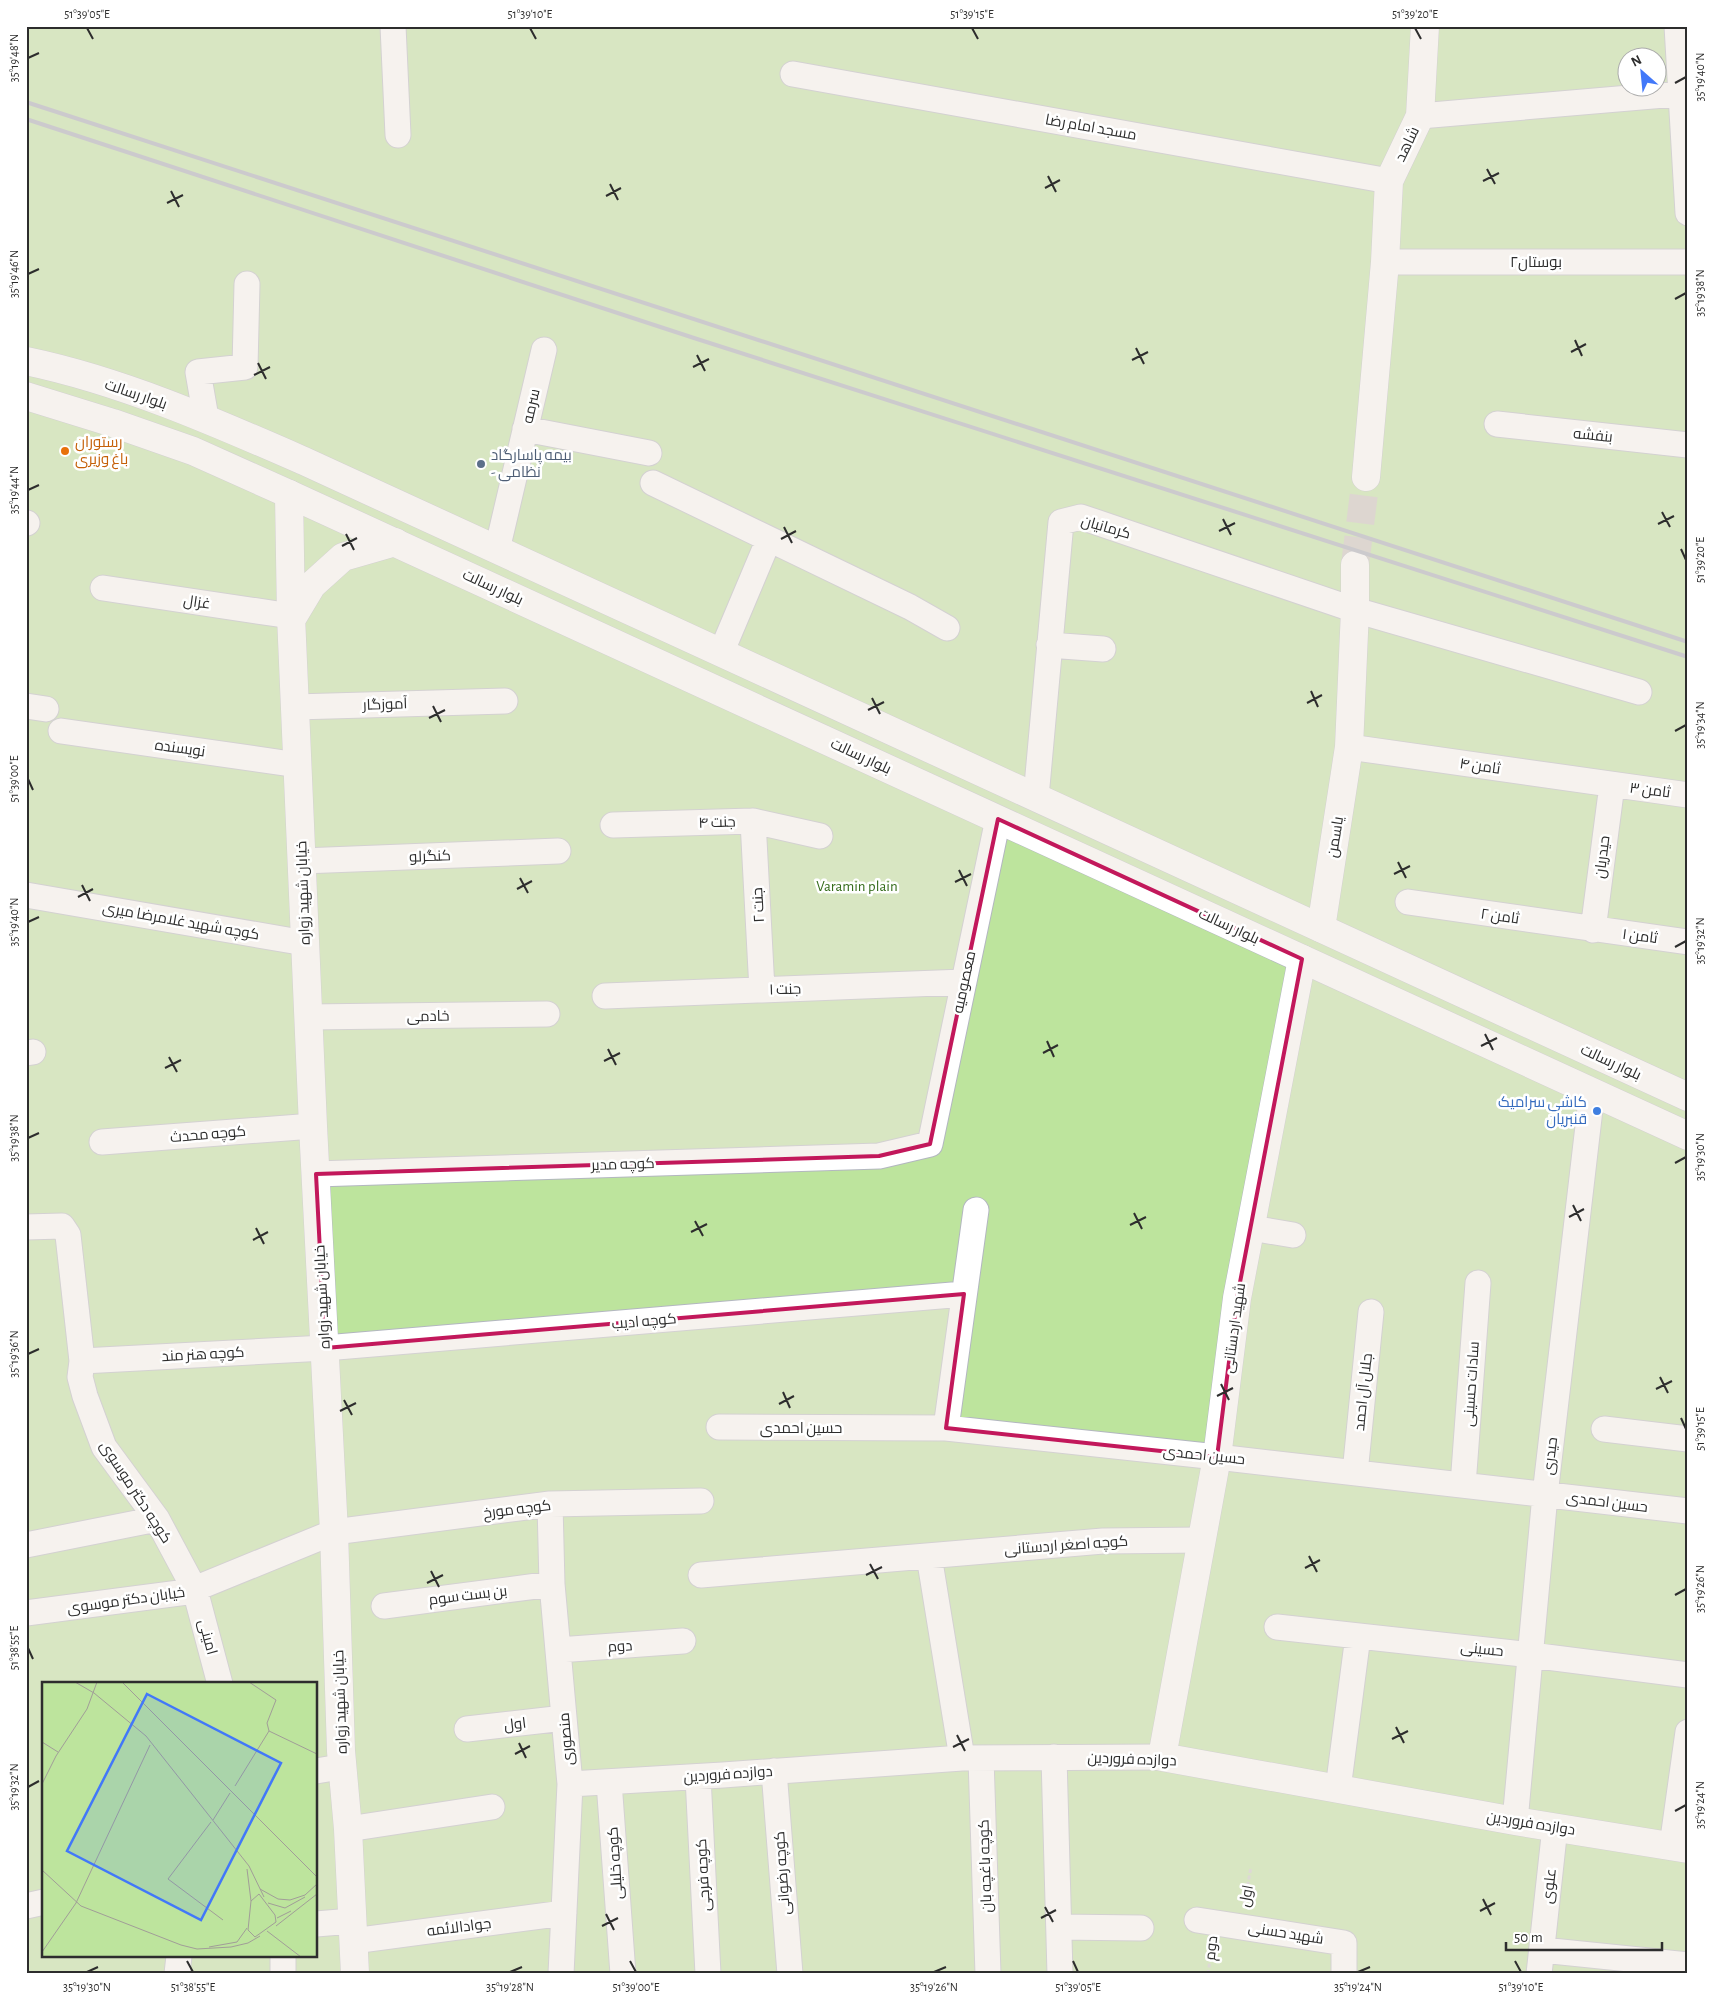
<svg xmlns="http://www.w3.org/2000/svg" width="1714" height="2000" font-family="'Alegreya Sans',Cairo,sans-serif">
<style>
.green{fill:#bde49d;fill-rule:evenodd}
.lines{fill:none;stroke-linecap:round;stroke-linejoin:round}
.tertiary-tunnel{stroke:#c7c2bc;stroke-width:28;stroke-dasharray:28 14;stroke-linecap:butt}
.minor-casing{stroke:#b3b7c0;stroke-width:27}
.tertiary-casing{stroke:#b3b7c0;stroke-width:29}
.secondary-casing{stroke:#b3b7c0;stroke-width:29}
.path{stroke:#c8c8c8;stroke-width:3;stroke-dasharray:4 2.5;stroke-linecap:butt}
.minor{stroke:#fff;stroke-width:25}
.tertiary{stroke:#fff;stroke-width:28}
.secondary{stroke:#fff;stroke-width:28}
.rail{stroke:#a2a7b7;stroke-width:4}
.marked{fill:none;stroke:#c2185b;stroke-width:4;stroke-linejoin:round}
.ticks{fill:none;stroke:#2d2d2d;stroke-width:2}
.food-dot{fill:#e8710a;stroke:#fff;stroke-width:2}
.service-dot{fill:#5c6f8a;stroke:#fff;stroke-width:2}
.shop-dot{fill:#3f7fe0;stroke:#fff;stroke-width:2}
.labels{text-anchor:middle;stroke-width:5;stroke-linejoin:round;paint-order:stroke}
.street-label{font-size:15px;fill:#2d2d2d;stroke:#fff}
.food-label{font-size:15px;fill:#c56008;stroke:#fff;text-anchor:start}
.service-label{font-size:15px;fill:#4e5e75;stroke:#fff;text-anchor:start}
.park-label{font-size:15px;fill:#356c1b;stroke:#fff}
.shop-label{font-size:15px;fill:#366cbe;stroke:#fff;text-anchor:end}
.inset-road{fill:none;stroke:#a19d98;stroke-width:1}
.view{fill:#4278f9;fill-opacity:0.15;stroke:#4278f9;stroke-width:2.5}
.inset-edge{fill:none;stroke:#2d2d2d;stroke-width:2.5}
.neatline{fill:none;stroke:#2d2d2d;stroke-width:2}
.ticks-label{font-size:12px;text-anchor:middle;fill:#2d2d2d}
</style>
<rect width="100%" height="100%" fill="#eee7e0"/>
<path class="green" d="M26 26H1688V1974H26ZM1626 58H1656V88H1626ZM44 1684H316V1956H44Z"/>
<g class="lines">
<path class="tertiary-tunnel" d="M1355 565 1366 477"/>
<g class="minor-casing">
<path id="minor" d="M393 26 398 135
M1677 26 1688 213
M793 74 1389 181
M1420 116 1688 93
M1385 262H1688
M206 418 198 372 245 367 247 284
M1497 424 1688 445
M525 429 649 453
M653 483 910 607 947 628
M26 523H27
M497 550 544 350
M103 588 291 616
M1049 645 1103 649
M721 653 769 539
M26 706 46 709
M295 707 505 701
M61 731 298 765
M1349 747 1688 795
M1036 797 1061 522 1081 517 1355 610 1639 692
M753 821 762 990
M613 825 753 821 820 836
M302 861 558 851
M26 895 305 943
M1408 902 1688 942
M1593 930 1612 785
M605 996 964 982
M309 1017 547 1014
M26 1053 33 1052
M102 1142 313 1126
M316 1174 879 1156 930 1144 998 819
M26 1227 62 1226 68 1235 82 1361 80 1377 85 1396 104 1447 157 1519 195 1590 220 1684
M1251 1228 1293 1235
M82 1361 325 1348 964 1294
M719 1427 946 1428 1217 1457 1688 1511
M946 1428 976 1210
M1604 1429 1688 1439
M1355 1473 1371 1312
M1463 1485 1478 1283
M550 1504 552 1584 570 1784 561 1974
M26 1545 157 1519
M929 1556 962 1758
M701 1575 1103 1541 1202 1540
M384 1606 552 1584
M26 1613 187 1592 334 1532 550 1504 701 1501
M1277 1627 1531 1655 1688 1675
M558 1650 683 1641
M467 1729 564 1718
M1054 1757 1060 1974
M981 1758 988 1974
M316 1771 334 1768
M774 1771 790 1974
M698 1777 708 1974
M609 1782 623 1974
M570 1784 723 1775 962 1758 1162 1757
M1338 1789 1358 1636
M1515 1821 1545 1495 1592 1092
M348 1829 492 1807
M1672 1846 1688 1732
M26 1906 44 1902
M1197 1920 1344 1943V1974
M316 1924 352 1921
M1059 1927 1141 1928
M353 1941 564 1913
M1542 1950 1688 1965
M177 1974 179 1956
M283 1974V1956
M1539 1974 1555 1827"/>
</g>
<g class="tertiary-casing">
<path id="tertiary" d="M1366 477 1385 262 1389 181 1420 116 1425 26
M289 494 291 616 313 1126 334 1532 341 1751 348 1829 355 1974
M291 620 312 585 343 557 395 542
M1321 928 1349 747 1355 610V565
M1302 959 1237 1298 1217 1457 1162 1757 1515 1821 1688 1849"/>
</g>
<g class="secondary-casing">
<path id="secondary" d="M26 361C122 381 215 422 304 461L1688 1097
M26 396 113 423 193 451 289 494 1688 1136"/>
</g>
<path class="path" d="M1244 1905 1251 1867
M1208 1974 1212 1945"/>
<use href="#minor" class="minor"/>
<use href="#tertiary" class="tertiary"/>
<use href="#secondary" class="secondary"/>
<path class="rail" d="M26 102 1688 642
M26 119 694 338 1688 657"/>
</g>
<path d="M0 0H1714V2000H0ZM998 819 1302 959 1237 1298 1217 1457 946 1428 964 1294 325 1348 316 1174 879 1156 930 1144Z" fill="#eee7e0" fill-opacity=".55" fill-rule="evenodd"/>
<path class="marked" d="M998 819 1302 959 1237 1298 1217 1457 946 1428 964 1294 325 1348 316 1174 879 1156 930 1144Z"/>
<path class="ticks" d="M87 28 93 39M530 28 536 39M972 28 978 39M1415 28 1421 39M28 58 39 53M1675 83 1686 77M1487 169 1495 184M1048 176 1056 192M1483 181 1499 173M610 184 618 200M1045 188 1060 180M171 191 179 207M606 196 621 188M167 203 183 195M28 274 39 269M1675 299 1686 293M1575 340 1582 356M1136 348 1144 364M1571 352 1586 344M697 355 705 371M1132 360 1148 352M258 363 266 379M693 367 709 359M254 375 270 367M28 490 39 485M1662 512 1670 527M1223 519 1231 535M1658 524 1674 516M784 527 792 543M1219 531 1235 523M346 534 354 550M781 539 796 531M342 546 357 538M1681 549 1686 560M1311 691 1318 707M872 698 880 714M1307 703 1322 695M433 706 441 722M868 710 884 702M429 718 445 710M1675 731 1686 725M28 779 33 790M1398 862 1406 878M959 870 967 886M1394 874 1410 866M520 878 528 893M955 882 971 874M82 885 90 901M517 889 532 881M78 897 93 889M28 922 39 917M1675 947 1686 941M1485 1034 1493 1050M1047 1041 1054 1057M1481 1046 1497 1038M608 1049 616 1065M1043 1053 1058 1045M169 1057 177 1072M604 1061 620 1053M165 1068 181 1060M28 1138 39 1133M1675 1163 1686 1157M1573 1205 1581 1221M1134 1213 1142 1229M1569 1217 1584 1209M695 1221 703 1236M1130 1225 1146 1217M256 1228 264 1244M691 1232 707 1224M253 1240 268 1232M28 1354 39 1349M1660 1377 1668 1393M1221 1384 1229 1400M1656 1389 1672 1381M783 1392 790 1408M1217 1396 1233 1388M344 1400 352 1415M779 1404 794 1396M340 1411 356 1403M1681 1418 1686 1429M1309 1556 1317 1572M870 1564 878 1579M1305 1568 1320 1560M431 1571 439 1587M866 1575 882 1567M427 1583 443 1575M1675 1595 1686 1589M28 1648 33 1659M1396 1727 1404 1743M957 1735 965 1751M1392 1739 1408 1731M519 1743 526 1758M953 1747 969 1739M515 1754 530 1746M28 1787 39 1781M1675 1811 1686 1805M1483 1899 1491 1915M1045 1907 1053 1922M1480 1911 1495 1903M606 1914 614 1930M1041 1918 1056 1910M602 1926 618 1918M187 1961 193 1972M630 1961 636 1972M1073 1961 1078 1972M1515 1961 1521 1972M87 1972 98 1967M510 1972 522 1967M934 1972 946 1967M1358 1972 1370 1967"/>
<circle class="food-dot" cx="65" cy="451" r="5"/>
<circle class="service-dot" cx="481" cy="464" r="5"/>
<circle class="shop-dot" cx="1597" cy="1111" r="5"/>
<g class="labels">
<g class="street-label">
<text transform="translate(1091 127) rotate(10)" y="5">مسجد امام رضا</text>
<text transform="translate(1407 144) rotate(-64)" y="5">شاهد</text>
<text x="1536" y="267">بوستان۲</text>
<text transform="translate(136 394) rotate(19)" y="5">بلوار رسالت</text>
<text transform="translate(531 406) rotate(-77)" y="5">سرمه</text>
<text transform="translate(1593 435) rotate(6)" y="5">بنفشه</text>
<text transform="translate(1106 527) rotate(16)" y="5">کرمانیان</text>
<text transform="translate(493 587) rotate(25)" y="5">بلوار رسالت</text>
<text transform="translate(197 602) rotate(8)" y="5">غزال</text>
<text transform="translate(385 704) rotate(-2)" y="5">آموزگار</text>
<text transform="translate(180 748) rotate(8)" y="5">نویسنده</text>
<text transform="translate(861 756) rotate(25)" y="5">بلوار رسالت</text>
<text transform="translate(1480 766) rotate(8)" y="5">ثامن ۴</text>
<text transform="translate(1650 790) rotate(7)" y="5">ثامن ۳</text>
<text transform="translate(717 822) rotate(-2)" y="5">جنت ۴</text>
<text transform="translate(1335 837) rotate(-81)" y="5">یاسمن</text>
<text transform="translate(430 856) rotate(-2)" y="5">کنگرلو</text>
<text transform="translate(1602 857) rotate(-83)" y="5">حیدریان</text>
<text transform="translate(303 893) rotate(-92)" y="5">خیابان شهید زواره</text>
<text transform="translate(758 905) rotate(-93)" y="5">جنت ۲</text>
<text transform="translate(1500 916) rotate(8)" y="5">ثامن ۲</text>
<text transform="translate(181 921) rotate(10)" y="5">کوچه شهید غلامرضا میری</text>
<text transform="translate(1229 926) rotate(25)" y="5">بلوار رسالت</text>
<text transform="translate(1640 936) rotate(7)" y="5">ثامن ۱</text>
<text transform="translate(964 982) rotate(-78)" y="5">معصومیه</text>
<text transform="translate(785 989) rotate(-2)" y="5">جنت ۱</text>
<text transform="translate(428 1016) rotate(-1)" y="5">خادمی</text>
<text transform="translate(1611 1062) rotate(25)" y="5">بلوار رسالت</text>
<text transform="translate(208 1134) rotate(-5)" y="5">کوچه محدث</text>
<text transform="translate(623 1164) rotate(-2)" y="5">کوچه مدیر</text>
<text transform="translate(322 1297) rotate(-93)" y="5">خیابان شهید زواره</text>
<text transform="translate(644 1321) rotate(-5)" y="5">کوچه ادیب</text>
<text transform="translate(1234 1328) rotate(-82)" y="5">شهید اردستانی</text>
<text transform="translate(203 1354) rotate(-3)" y="5">کوچه هنر مند</text>
<text transform="translate(1471 1384) rotate(-86)" y="5">سادات حسینی</text>
<text transform="translate(1363 1392) rotate(-84)" y="5">جلال آل احمد</text>
<text x="801" y="1433">حسین احمدی</text>
<text transform="translate(1204 1455) rotate(6)" y="5">حسین احمدی</text>
<text transform="translate(1550 1456) rotate(-83)" y="5">حیدری</text>
<text transform="translate(136 1492) rotate(57)" y="5">کوچه دکتر موسوی</text>
<text transform="translate(1607 1502) rotate(7)" y="5">حسین احمدی</text>
<text transform="translate(517 1509) rotate(-7)" y="5">کوچه مورخ</text>
<text transform="translate(1066 1545) rotate(-4)" y="5">کوچه اصغر اردستانی</text>
<text transform="translate(468 1595) rotate(-7)" y="5">بن بست سوم</text>
<text transform="translate(126 1600) rotate(-8)" y="5">خیابان دکتر موسوی</text>
<text transform="translate(208 1637) rotate(75)" y="5">امینی</text>
<text transform="translate(620 1646) rotate(-4)" y="5">دوم</text>
<text transform="translate(1482 1649) rotate(6)" y="5">حسینی</text>
<text transform="translate(340 1702) rotate(-92)" y="5">خیابان شهید زواره</text>
<text transform="translate(515 1724) rotate(-7)" y="5">اول</text>
<text transform="translate(566 1739) rotate(-95)" y="5">منصوری</text>
<text transform="translate(1132 1759) rotate(2)" y="5">دوازده فروردین</text>
<text transform="translate(728 1774) rotate(-4)" y="5">دوازده فروردین</text>
<text transform="translate(1531 1823) rotate(9)" y="5">دوازده فروردین</text>
<text transform="translate(615 1863) rotate(-94)" y="5">کوچه خلیلی</text>
<text transform="translate(985 1866) rotate(-92)" y="5">کوچه باغچه بان</text>
<text transform="translate(782 1873) rotate(-94)" y="5">کوچه رضوانی</text>
<text transform="translate(703 1875) rotate(-93)" y="5">کوچه فرجی</text>
<text transform="translate(1549 1886) rotate(-84)" y="5">علوی</text>
<text transform="translate(1246 1896) rotate(-79)" y="5">اول</text>
<text transform="translate(459 1927) rotate(-7)" y="5">جوادالائمه</text>
<text transform="translate(1286 1933) rotate(9)" y="5">شهید حسنی</text>
<text transform="translate(1211 1948) rotate(-83)" y="5">دوم</text>
</g>
<g class="food-label">
<text x="75" y="447">رستوران<tspan x="75" dy="17">باغ وزیری</tspan></text>
</g>
<g class="service-label">
<text x="491" y="460">بیمه پاسارگاد<tspan x="491" dy="17">- نظامی</tspan></text>
</g>
<g class="park-label">
<text x="857" y="891">Varamin plain</text>
</g>
<g class="shop-label">
<text x="1587" y="1107">کاشی سرامیک<tspan x="1587" dy="17">قنبریان</tspan></text>
</g>
</g>
<g transform="translate(42 1682)">
<rect width="275" height="275" fill="#eee7e0"/>
<path d="M0 0H275V275H0Z" fill="#bde49d"/>
<path class="inset-road" d="M33 0 52 11M80 0 275 195M207 0 234 18 225 41 227 49M52 11 104 54 207 184 222 215M227 49 275 72M0 60 16 70M0 102 14 74 45 27 55 0M193 104 227 49M171 138 188 111M169 140 126 197 181 238M205 187 209 219M0 188 39 224 139 263 155 267 189 265 206 261 218 254M218 207 236 217 248 218 263 213 275 202M217 212 233 233 234 240 213 255 206 248 209 219ZM34 221 108 63M226 221 243 226 263 215M235 236 249 229M234 244 275 212M225 249 259 275M167 265 195 260 205 246M0 270 34 221"/>
<path class="view" d="M105 12 239 81 159 238 25 169Z"/>
<rect width="275" height="275" class="inset-edge"/>
</g>
<rect width="1714" height="2000" fill="none" stroke="#ffffff" stroke-width="55"/>
<g transform="translate(1642 72) rotate(333)"><circle r="24" fill="#ffffff" stroke="#ababab"/>
<path d="M0-4L9 19L0 12L-9 19Z" fill="#4278f9"/>
<text y="-8" font-size="14" font-weight="bold" text-anchor="middle" fill="#2d2d2d">N</text>
</g>
<path d="M1506 1942v8h156v-8" fill="none" stroke="#2d2d2d" stroke-width="2.5"/>
<text x="1514" y="1942" font-size="15" fill="#2d2d2d" stroke="#ffffff" stroke-width="4" paint-order="stroke">50 m</text>
<rect x="28" y="28" width="1658" height="1944" class="neatline"/>
<g class="ticks-label">
<text x="87" y="18">51°39'05"E</text>
<text x="530" y="18">51°39'10"E</text>
<text x="972" y="18">51°39'15"E</text>
<text x="1415" y="18">51°39'20"E</text>
<text transform="translate(14 58) rotate(-90)" y="4">35°19'48"N</text>
<text transform="translate(1700 77) rotate(-90)" y="4">35°19'40"N</text>
<text transform="translate(14 274) rotate(-90)" y="4">35°19'46"N</text>
<text transform="translate(1700 293) rotate(-90)" y="4">35°19'38"N</text>
<text transform="translate(14 490) rotate(-90)" y="4">35°19'44"N</text>
<text transform="translate(1700 560) rotate(-90)" y="4">51°39'20"E</text>
<text transform="translate(1700 725) rotate(-90)" y="4">35°19'34"N</text>
<text transform="translate(14 779) rotate(-90)" y="4">51°39'00"E</text>
<text transform="translate(14 922) rotate(-90)" y="4">35°19'40"N</text>
<text transform="translate(1700 941) rotate(-90)" y="4">35°19'32"N</text>
<text transform="translate(14 1138) rotate(-90)" y="4">35°19'38"N</text>
<text transform="translate(1700 1157) rotate(-90)" y="4">35°19'30"N</text>
<text transform="translate(14 1354) rotate(-90)" y="4">35°19'36"N</text>
<text transform="translate(1700 1429) rotate(-90)" y="4">51°39'15"E</text>
<text transform="translate(1700 1589) rotate(-90)" y="4">35°19'26"N</text>
<text transform="translate(14 1648) rotate(-90)" y="4">51°38'55"E</text>
<text transform="translate(14 1787) rotate(-90)" y="4">35°19'32"N</text>
<text transform="translate(1700 1805) rotate(-90)" y="4">35°19'24"N</text>
<text x="87" y="1991">35°19'30"N</text>
<text x="193" y="1991">51°38'55"E</text>
<text x="510" y="1991">35°19'28"N</text>
<text x="636" y="1991">51°39'00"E</text>
<text x="934" y="1991">35°19'26"N</text>
<text x="1078" y="1991">51°39'05"E</text>
<text x="1358" y="1991">35°19'24"N</text>
<text x="1521" y="1991">51°39'10"E</text>
</g>
</svg>
